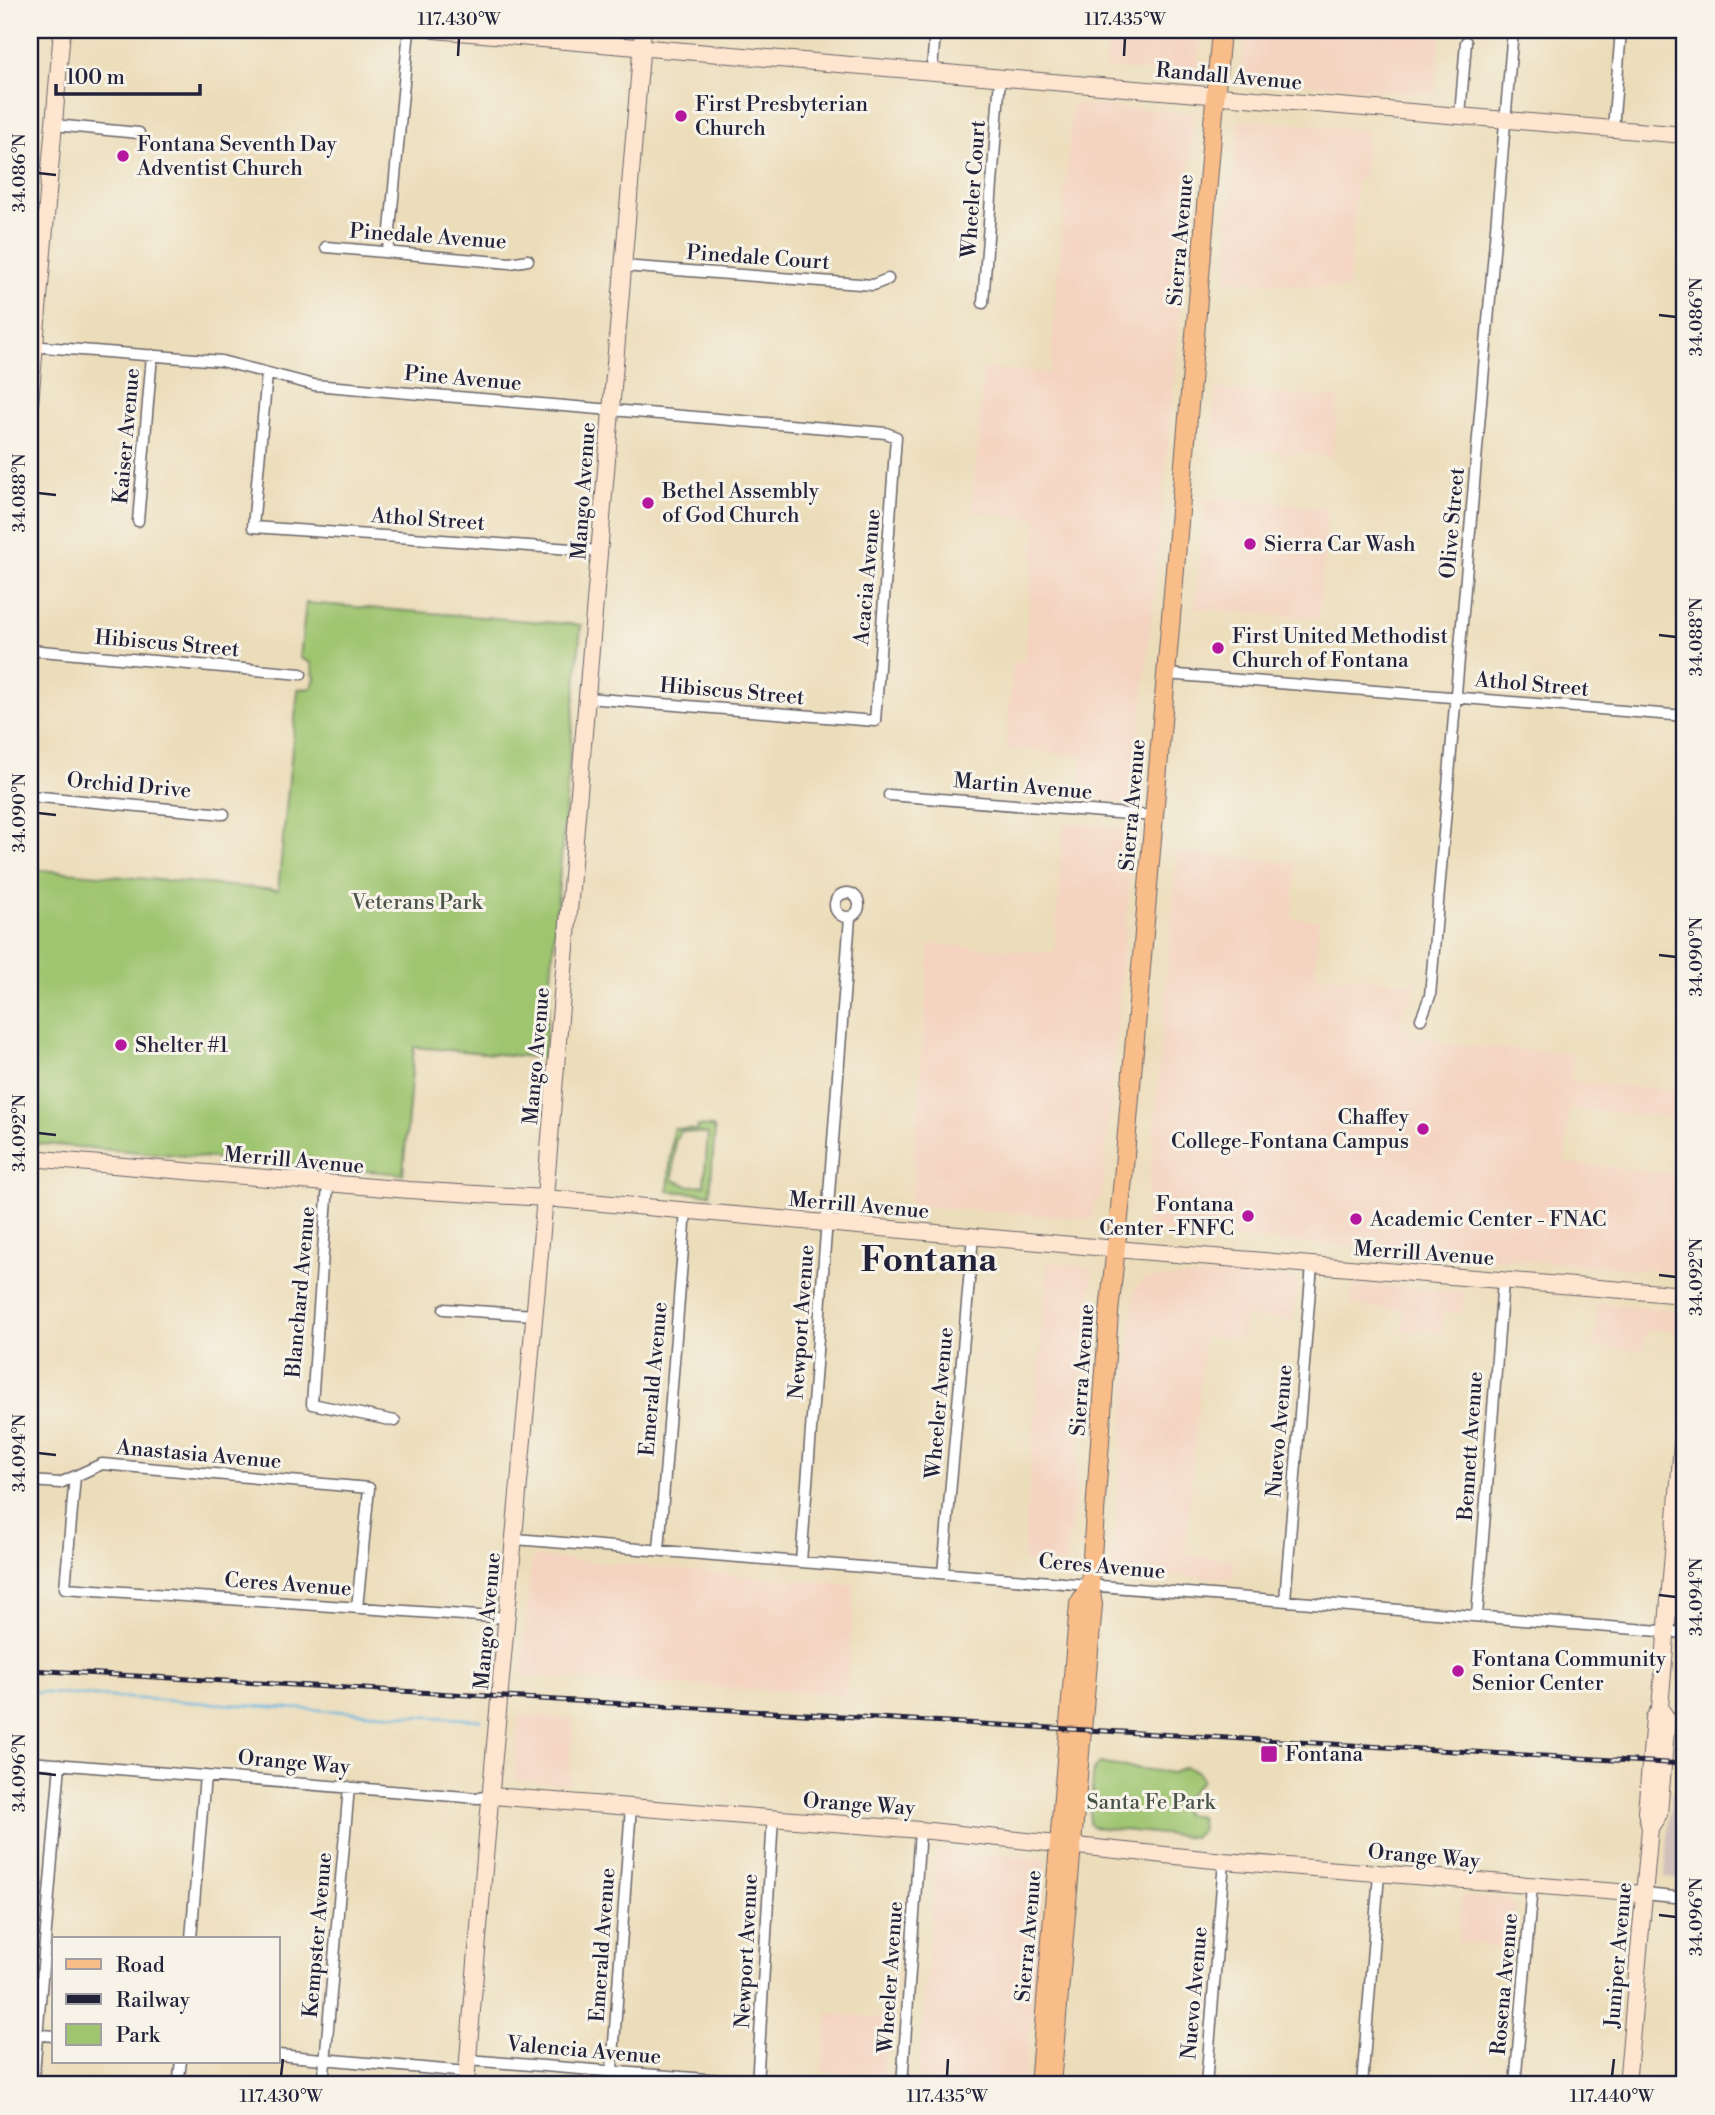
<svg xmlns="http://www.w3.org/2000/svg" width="1715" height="2115" font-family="'Libre Bodoni',serif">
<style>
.built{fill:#f4d3c0}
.industrial{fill:#d0c0bc}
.green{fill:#9fc570;stroke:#607456;stroke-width:2;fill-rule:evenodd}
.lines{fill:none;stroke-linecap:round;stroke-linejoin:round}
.stream{stroke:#5fb1da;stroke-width:2.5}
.street-casing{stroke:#696367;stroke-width:13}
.secondary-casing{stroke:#696367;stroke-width:18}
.primary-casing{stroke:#696367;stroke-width:20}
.street{stroke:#fff;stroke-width:10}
.secondary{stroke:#fde5d0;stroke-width:16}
.primary{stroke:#f9bd89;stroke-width:18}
.rail-casing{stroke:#22223b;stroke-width:5}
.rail{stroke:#f7f3e8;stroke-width:2.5;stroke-dasharray:8;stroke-linecap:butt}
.ticks{fill:none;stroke:#22223b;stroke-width:2.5}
.poi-dot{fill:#b5179e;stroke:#f7f3e8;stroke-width:2.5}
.labels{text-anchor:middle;stroke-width:6;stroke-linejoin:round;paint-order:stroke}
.street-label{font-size:21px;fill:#22223b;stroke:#f7f3e8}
.poi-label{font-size:21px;fill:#22223b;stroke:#f7f3e8;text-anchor:start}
.park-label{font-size:21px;fill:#48534b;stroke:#f7f3e8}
.town-label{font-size:35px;font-weight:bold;fill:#22223b;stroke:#f7f3e8}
.neatline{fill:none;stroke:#22223b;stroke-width:2.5}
.ticks-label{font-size:18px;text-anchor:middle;fill:#22223b}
</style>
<rect width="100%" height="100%" fill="#f7f3e8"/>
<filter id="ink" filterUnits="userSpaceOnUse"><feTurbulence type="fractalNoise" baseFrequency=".0143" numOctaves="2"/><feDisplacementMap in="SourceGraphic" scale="14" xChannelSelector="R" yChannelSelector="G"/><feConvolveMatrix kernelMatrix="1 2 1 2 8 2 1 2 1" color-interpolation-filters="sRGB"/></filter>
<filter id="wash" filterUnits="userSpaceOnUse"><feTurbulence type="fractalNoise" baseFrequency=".00686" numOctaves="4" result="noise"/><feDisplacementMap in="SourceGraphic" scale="28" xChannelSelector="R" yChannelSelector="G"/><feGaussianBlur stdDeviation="1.57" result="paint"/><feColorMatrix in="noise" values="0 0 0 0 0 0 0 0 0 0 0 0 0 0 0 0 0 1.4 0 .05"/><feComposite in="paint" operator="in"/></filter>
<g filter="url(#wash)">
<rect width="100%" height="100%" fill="#ecddba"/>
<path class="built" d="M1108 30H1202L1199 65 1186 74 1105 68Z
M1245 30H1441L1435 95 1249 79 1241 69Z
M1072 104 1190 113 1194 117 1174 384 1133 804 1079 799 1082 755 1006 749 1013 661 1024 662 1036 519 972 512 983 368 1050 373Z
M1242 120 1368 130 1364 180H1357L1348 289 1225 280 1229 226 1226 225 1227 211 1231 201 1238 125Z
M1216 389 1338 398 1333 457 1211 446Z
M1205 497 1328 508 1319 619 1195 608Z
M1064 822 1130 828 1134 833 1102 1198 1094 1204 1093 1219 910 1205 930 944 1054 953Z
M1177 852 1297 863 1292 918 1319 920 1315 976 1419 982 1400 1019 1404 1031 1420 1041 1437 1034V1043L1573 1054 1571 1081 1685 1091V1118L1569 1109 1565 1163 1685 1174V1248L1682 1273 1225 1237 1228 1192 1272 1193 1228 1189 1223 1236 1150 1230 1146 1225Z
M1047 1262 1093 1267 1075 1498 1065 1565 1023 1562Z
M1221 1273 1297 1279 1294 1321 1245 1317 1243 1338 1204 1337 1185 1555 1233 1559 1232 1580 1112 1571 1134 1290 1145 1278 1193 1277Z
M1353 1283 1465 1292 1462 1314 1444 1312 1442 1334 1403 1331 1404 1310 1351 1305Z
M1597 1303 1676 1310V1331L1646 1330 1644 1351 1594 1347Z
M535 1557 855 1585 846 1695 521 1676 531 1563Z
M518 1715 574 1719 569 1785 518 1780 514 1775Z
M942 1851 1041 1858 1047 1862 1024 2085 918 2078 936 1857Z
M1462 1896 1509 1899 1515 1908 1511 1948 1457 1943Z
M828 2013 888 2019 883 2076 822 2072Z"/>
<path class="industrial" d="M1685 1650V1745L1676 1744Z
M1678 1787H1685V1880L1665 1877 1671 1791 1678 1792Z"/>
<path class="green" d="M306 603 581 625 544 1058 414 1047 403 1174 30 1143V869L278 890 298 689 311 688 315 679 311 663 300 658Z
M697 1126 713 1127 715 1131 710 1194 668 1191 673 1128 697 1130ZM680 1131 708 1134 704 1185 689 1186 673 1180 675 1142Z
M1100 1763C1125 1768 1149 1769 1173 1773L1184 1767 1198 1771 1202 1780 1184 1799 1183 1814 1200 1816 1202 1830 1193 1837 1092 1827 1089 1823 1094 1768Z"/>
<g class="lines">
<path class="stream" d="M30 1692 481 1720"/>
</g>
</g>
<g filter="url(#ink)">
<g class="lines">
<g class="street-casing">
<path id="street" d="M932 71 935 30
M1460 116 1466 42
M54 125 139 133
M1613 129 1621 30
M326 247 510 263 528 260
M388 251 409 30
M623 266 873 285 888 279
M983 303 1000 78
M30 346 221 361 314 385 886 433 896 437 875 721 587 698
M267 374 253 527 600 551
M138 521 152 355
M30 650 301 674
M1166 674 1685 716
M889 795 1154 816
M30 796 224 814
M835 905a12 12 0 1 1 24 0a12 12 0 1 1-24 0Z
M1421 1019 1430 996 1513 30
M328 1184 312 1404 395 1421
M444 1309 535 1315
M75 1476 65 1588 508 1618
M30 1481 60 1483 102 1464 369 1488 357 1608
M515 1539 1685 1633
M659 1550 686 1211
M801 1562 850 917
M943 1573 973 1236
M1285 1600 1312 1265
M1477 1616 1503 1280
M30 1762 478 1798 492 1796
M1644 1894 1685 1898
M191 1938 205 1776
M30 2034 54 2036
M278 2055 467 2072
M468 2060 780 2085
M33 2085 60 1764
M178 2085 181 2061
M323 2085 349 1787
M611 2085 631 1807
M757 2085 773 1818
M902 2085 920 1830
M1206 2085 1224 1861
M1362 2085 1379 1874
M1515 2085 1532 1886"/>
</g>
<g class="secondary-casing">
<path id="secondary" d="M434 30 1685 135
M30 403 62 30
M30 1158 409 1190 545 1198 1139 1251 1685 1295
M492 1796 920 1830 1224 1861 1644 1894
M1650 1828 1659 1814 1667 1719 1660 1708
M466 2085C489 1789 519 1493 545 1197 580 808 612 419 643 30
M1627 2085 1650 1828 1646 1812 1654 1718 1660 1708 1685 1410"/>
</g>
<g class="primary-casing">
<path id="primary" d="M1039 2085 1079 1604 1090 1585
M1051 2085 1093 1605 1090 1585 1109 1313 1123 1179 1221 30"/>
</g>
<use href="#street" class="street"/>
<use href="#secondary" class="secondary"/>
<use href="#primary" class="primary"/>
<g class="rail-casing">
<path id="rail" d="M30 1670 1685 1764"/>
</g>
<use href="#rail" class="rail"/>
</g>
</g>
<path class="ticks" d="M458 56 459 38M1124 56 1125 38M38 173 56 175M1659 315 1676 317M38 493 56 495M1659 635 1676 637M38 813 56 815M1659 955 1676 957M38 1133 56 1135M1659 1275 1676 1277M38 1453 56 1455M1659 1595 1676 1597M38 1773 56 1775M1659 1915 1676 1917M281 2076 283 2059M947 2076 948 2059M1612 2076 1614 2059"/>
<g class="poi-dot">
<circle cx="681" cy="116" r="7"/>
<circle cx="123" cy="156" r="7"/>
<circle cx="648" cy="503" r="7"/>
<circle cx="1250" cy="544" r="7"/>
<circle cx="1218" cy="648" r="7"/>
<circle cx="121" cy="1045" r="7"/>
<circle cx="1423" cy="1129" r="7"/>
<circle cx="1248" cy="1216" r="7"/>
<circle cx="1356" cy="1219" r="7"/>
<circle cx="1458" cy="1671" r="7"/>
<rect x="1260" y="1745" width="18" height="18" rx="3.5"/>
</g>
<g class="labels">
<g class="street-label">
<text transform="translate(1229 76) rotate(5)" y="7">Randall Avenue</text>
<text transform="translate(973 189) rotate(-86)" y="7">Wheeler Court</text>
<text transform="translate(428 236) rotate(4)" y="7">Pinedale Avenue</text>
<text transform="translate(1180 240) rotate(-85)" y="7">Sierra Avenue</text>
<text transform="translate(758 257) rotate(4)" y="7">Pinedale Court</text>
<text transform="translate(463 378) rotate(5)" y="7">Pine Avenue</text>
<text transform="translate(126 436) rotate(-85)" y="7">Kaiser Avenue</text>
<text transform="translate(583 491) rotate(-86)" y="7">Mango Avenue</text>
<text transform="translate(428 519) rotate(4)" y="7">Athol Street</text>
<text transform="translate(1452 523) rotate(-85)" y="7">Olive Street</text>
<text transform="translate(867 577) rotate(-85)" y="7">Acacia Avenue</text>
<text transform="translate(167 643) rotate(5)" y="7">Hibiscus Street</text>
<text transform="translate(1532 684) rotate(5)" y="7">Athol Street</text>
<text transform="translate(732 691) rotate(5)" y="7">Hibiscus Street</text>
<text transform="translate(129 785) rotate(5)" y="7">Orchid Drive</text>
<text transform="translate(1023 786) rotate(5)" y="7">Martin Avenue</text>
<text transform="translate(1132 805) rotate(-85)" y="7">Sierra Avenue</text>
<text transform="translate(536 1056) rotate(-85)" y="7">Mango Avenue</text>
<text transform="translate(294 1160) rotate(5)" y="7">Merrill Avenue</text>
<text transform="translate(859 1205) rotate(5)" y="7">Merrill Avenue</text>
<text transform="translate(1424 1253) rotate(4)" y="7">Merrill Avenue</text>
<text transform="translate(300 1292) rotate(-85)" y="7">Blanchard Avenue</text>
<text transform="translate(801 1322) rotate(-86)" y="7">Newport Avenue</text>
<text transform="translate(1082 1370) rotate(-86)" y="7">Sierra Avenue</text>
<text transform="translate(653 1379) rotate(-85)" y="7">Emerald Avenue</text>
<text transform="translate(939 1403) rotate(-85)" y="7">Wheeler Avenue</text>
<text transform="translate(1279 1431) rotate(-85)" y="7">Nuevo Avenue</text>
<text transform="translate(1470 1446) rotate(-86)" y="7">Bennett Avenue</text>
<text transform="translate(199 1454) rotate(5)" y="7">Anastasia Avenue</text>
<text transform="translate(1102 1566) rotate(5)" y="7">Ceres Avenue</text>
<text transform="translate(288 1584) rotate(4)" y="7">Ceres Avenue</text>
<text transform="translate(487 1621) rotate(-85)" y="7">Mango Avenue</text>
<text transform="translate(294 1762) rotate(5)" y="7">Orange Way</text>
<text transform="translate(859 1804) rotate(4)" y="7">Orange Way</text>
<text transform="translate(1424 1856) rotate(5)" y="7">Orange Way</text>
<text transform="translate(317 1935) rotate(-85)" y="7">Kempster Avenue</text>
<text transform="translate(1028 1936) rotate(-85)" y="7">Sierra Avenue</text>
<text transform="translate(602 1945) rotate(-86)" y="7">Emerald Avenue</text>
<text transform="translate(746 1951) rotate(-87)" y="7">Newport Avenue</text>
<text transform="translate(1618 1955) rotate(-85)" y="7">Juniper Avenue</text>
<text transform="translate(890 1977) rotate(-86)" y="7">Wheeler Avenue</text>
<text transform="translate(1504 1984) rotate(-85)" y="7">Rosena Avenue</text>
<text transform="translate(1194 1993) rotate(-85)" y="7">Nuevo Avenue</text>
<text transform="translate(584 2050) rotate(5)" y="7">Valencia Avenue</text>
</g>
<g class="poi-label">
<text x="695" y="111">First Presbyterian<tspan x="695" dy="24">Church</tspan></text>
<text x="137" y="151">Fontana Seventh Day<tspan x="137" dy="24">Adventist Church</tspan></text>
<text x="662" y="498">Bethel Assembly<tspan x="662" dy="24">of God Church</tspan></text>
<text x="1264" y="551">Sierra Car Wash</text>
<text x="1232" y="643">First United Methodist<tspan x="1232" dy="24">Church of Fontana</tspan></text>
<text x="135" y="1052">Shelter #1</text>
<text x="1409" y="1124" text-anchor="end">Chaffey<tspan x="1409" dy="24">College-Fontana Campus</tspan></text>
<text x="1234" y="1211" text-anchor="end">Fontana<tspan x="1234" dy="24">Center -FNFC</tspan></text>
<text x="1370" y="1226">Academic Center - FNAC</text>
<text x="1472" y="1666">Fontana Community<tspan x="1472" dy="24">Senior Center</tspan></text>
<text x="1285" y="1761">Fontana</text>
</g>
<g class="park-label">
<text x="417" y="909">Veterans Park</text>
<text x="1151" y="1809">Santa Fe Park</text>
</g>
<g class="town-label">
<text x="929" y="1271">Fontana</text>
</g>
</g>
<rect width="1715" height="2115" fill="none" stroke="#f7f3e8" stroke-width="77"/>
<rect x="52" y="1937" width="228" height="126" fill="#f7f3e8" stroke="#a29fa3" stroke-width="2"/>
<rect x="66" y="1959" width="35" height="10" fill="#f9bd89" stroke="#a29fa3" stroke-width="2"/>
<text x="116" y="1972" font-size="21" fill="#22223b">Road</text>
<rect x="66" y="1994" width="35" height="10" fill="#22223b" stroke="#a29fa3" stroke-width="2"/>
<text x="116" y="2007" font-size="21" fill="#22223b">Railway</text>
<rect x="66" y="2024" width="35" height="21" fill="#9fc570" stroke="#a29fa3" stroke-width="2"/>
<text x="116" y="2042" font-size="21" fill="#22223b">Park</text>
<path d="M56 84v10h144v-10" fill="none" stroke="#22223b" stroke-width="3.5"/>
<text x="66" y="84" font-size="21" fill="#22223b" stroke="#f7f3e8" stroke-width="5" paint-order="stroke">100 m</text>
<rect x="38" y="38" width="1638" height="2038" class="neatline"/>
<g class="ticks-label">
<text x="459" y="25">117.430°W</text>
<text x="1125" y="25">117.435°W</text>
<text transform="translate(19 173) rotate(-90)" y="6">34.086°N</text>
<text transform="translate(1696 317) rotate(-90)" y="6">34.086°N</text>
<text transform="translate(19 493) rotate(-90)" y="6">34.088°N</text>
<text transform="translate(1696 637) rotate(-90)" y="6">34.088°N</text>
<text transform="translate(19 813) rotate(-90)" y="6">34.090°N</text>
<text transform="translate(1696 957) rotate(-90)" y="6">34.090°N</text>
<text transform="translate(19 1133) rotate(-90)" y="6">34.092°N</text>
<text transform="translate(1696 1277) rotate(-90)" y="6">34.092°N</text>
<text transform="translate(19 1453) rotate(-90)" y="6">34.094°N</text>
<text transform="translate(1696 1597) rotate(-90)" y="6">34.094°N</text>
<text transform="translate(19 1773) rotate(-90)" y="6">34.096°N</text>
<text transform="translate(1696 1917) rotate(-90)" y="6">34.096°N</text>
<text x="281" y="2102">117.430°W</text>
<text x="947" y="2102">117.435°W</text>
<text x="1612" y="2102">117.440°W</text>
</g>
</svg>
